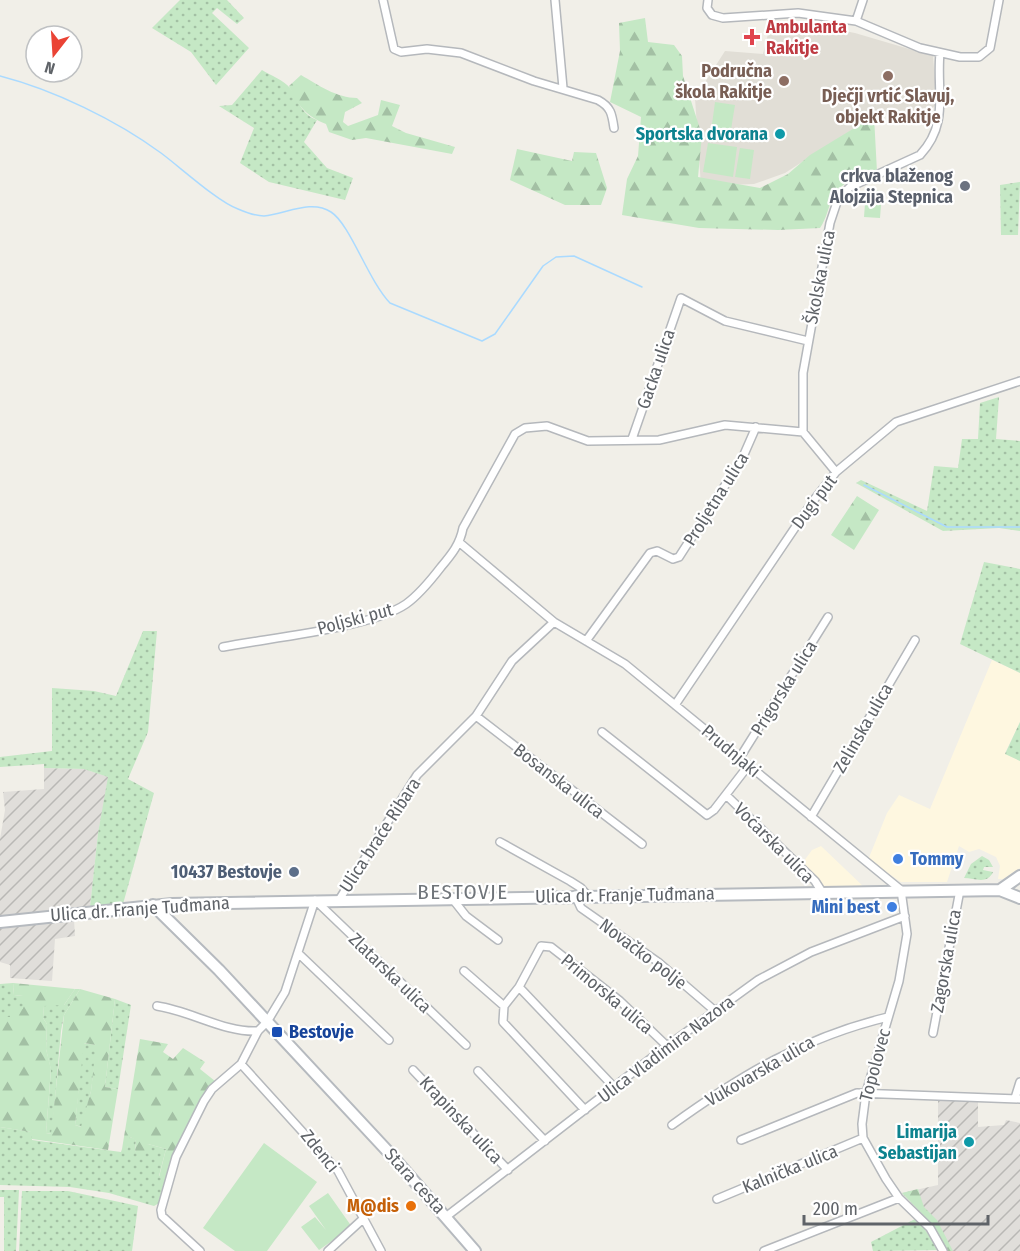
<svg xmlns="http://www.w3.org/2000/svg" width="1020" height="1251" font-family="'Fira Sans Condensed',sans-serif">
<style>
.commercial{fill:#fef7e0}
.industrial{fill:url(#industrial-furrows)}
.education{fill:#e1ded6}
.grass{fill:url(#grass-dots)}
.forest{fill:url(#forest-firs);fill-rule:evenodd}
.pitch{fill:#c5e8c5}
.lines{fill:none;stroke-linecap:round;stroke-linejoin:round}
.stream{stroke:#aadaff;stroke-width:1.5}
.minor-casing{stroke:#b5b8bc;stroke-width:10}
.secondary-casing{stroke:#b6babf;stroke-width:14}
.minor{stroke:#fff;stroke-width:7}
.secondary{stroke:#fff;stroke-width:10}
.health-dot{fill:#e0444e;stroke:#fff;stroke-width:2}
.education-dot{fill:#8d6e63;stroke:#fff;stroke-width:2}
.culture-dot{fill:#0f9aa8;stroke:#fff;stroke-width:2}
.worship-dot{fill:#6b7280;stroke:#fff;stroke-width:2}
.shop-dot{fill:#3f7fe0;stroke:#fff;stroke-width:2}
.service-dot{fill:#5c6f8a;stroke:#fff;stroke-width:2}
.transit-dot{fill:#1a4fb4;stroke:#fff;stroke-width:2}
.food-dot{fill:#e8710a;stroke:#fff;stroke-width:2}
.labels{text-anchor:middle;stroke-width:4.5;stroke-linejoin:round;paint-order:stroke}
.health-label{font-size:18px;font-weight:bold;fill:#be3a42;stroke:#fff;text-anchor:start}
.education-label{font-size:18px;font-weight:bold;fill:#785e54;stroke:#fff;text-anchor:end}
.culture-label{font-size:18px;font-weight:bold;fill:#0d838f;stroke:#fff;text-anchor:end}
.worship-label{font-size:18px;font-weight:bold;fill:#5b616d;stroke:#fff;text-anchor:end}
.street-label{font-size:18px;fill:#5f6368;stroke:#fff}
.shop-label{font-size:18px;font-weight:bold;fill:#366cbe;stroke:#fff;text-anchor:start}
.service-label{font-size:18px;font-weight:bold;fill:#4e5e75;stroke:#fff;text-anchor:end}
.transit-label{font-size:18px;font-weight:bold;fill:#164399;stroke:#fff;text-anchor:start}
.food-label{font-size:18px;font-weight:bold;fill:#c56008;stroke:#fff;text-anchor:end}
.quarter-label{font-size:21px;letter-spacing:1.5px;fill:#70757a;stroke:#fff}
</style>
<defs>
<pattern id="industrial-furrows" width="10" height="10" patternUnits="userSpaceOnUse" patternTransform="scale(1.5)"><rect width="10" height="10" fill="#e0deda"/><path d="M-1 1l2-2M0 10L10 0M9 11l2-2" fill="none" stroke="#b9b8b5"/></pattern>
<pattern id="grass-dots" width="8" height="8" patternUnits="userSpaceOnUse" patternTransform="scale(1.5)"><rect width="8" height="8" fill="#c5e8c5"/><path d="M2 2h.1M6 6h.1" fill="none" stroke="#a3c0a4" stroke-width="1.8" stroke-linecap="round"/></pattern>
<pattern id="forest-firs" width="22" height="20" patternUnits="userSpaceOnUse" patternTransform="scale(1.5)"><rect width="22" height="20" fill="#c5e8c5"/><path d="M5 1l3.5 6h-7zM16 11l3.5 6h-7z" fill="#a3c0a4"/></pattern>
</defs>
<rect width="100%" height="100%" fill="#f1efe8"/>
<path class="commercial" d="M992 660 1020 673V722L1005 753 1020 761V868L1003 879H998L1000 866 996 857 979 849 969 852 959 846 947 882H901L868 860 887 813 899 795 930 809Z
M821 846 865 888 825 889 801 865 812 850Z"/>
<path class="industrial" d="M44 768 84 769 109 777 98 833 90 907 0 916V839L5 810 3 792 44 789Z
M74 920 75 936 55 939 52 981 10 978V965L0 962V929Z
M938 1099 978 1101V1127L1004 1125 1006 1120 1020 1123V1251H947L932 1224 902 1193 938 1185Z"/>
<path class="education" d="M771 22 803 23 855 33 933 56 937 104 926 114 875 115 785 173 754 184 701 186 695 98 725 51 763 54Z"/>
<path class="grass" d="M180 0H227L244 18 237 24 217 8 212 13 249 48 216 85 191 52 152 28Z
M262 70C270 75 285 81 290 88 299 101 301 114 317 120L304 142 327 168 353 178 345 200 269 182 240 163 254 128 219 106 232 105Z
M1020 182 1018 235H1001L1000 185Z
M999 397 996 439 1020 441V531L999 528 943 531 856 483 861 480 927 511 934 466 958 468 962 439H978L980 403Z
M984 562 1020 569V673L960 644Z
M143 631H157L148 732 128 779 154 793 123 904 90 907 98 833 108 777 84 769 44 768V764L0 767V757L52 751V688L94 691 116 696Z
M1020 722V761L1005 754Z
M982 856 989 860 993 867H984L983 870 993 872C987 885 975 878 964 878L971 864Z
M13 983 14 995 23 996V1009L10 1017H0V984Z
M75 989H80L64 1015 61 1031 52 1134 46 1133 51 1070 46 1049 47 1024 43 1018 44 1005H64Z
M115 999 131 1005 118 1089 105 1087Z
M83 1043 97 1045 91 1091 82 1127 75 1125Z
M0 1127 32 1132V1140L121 1152 122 1149H127L129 1137 136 1139 135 1153 148 1144 166 1149 159 1176 167 1179 161 1202 154 1206 109 1193 70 1187 0 1185Z
M0 1190H19L16 1251H4V1197H0Z
M22 1191H68L138 1206 132 1251H19Z
M917 1218 939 1250 873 1251 871 1242Z"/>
<path class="forest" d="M645 18 648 42 674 45 682 56 683 76 702 135 698 177 760 188 788 174 810 155 874 116 877 172C860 177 842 180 833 197 828 207 827 218 820 228L778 230 699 228 622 215 627 179 638 156 641 117 610 102 620 51 619 23Z
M301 75C318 85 337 98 357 98L362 103 345 112 343 122 348 126 378 115 381 100 400 105 392 126 406 133 455 147 452 154 366 138 352 140 329 132 326 124C306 116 298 106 289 86Z
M517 149 572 161 574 152 596 153 607 188 601 205H565L510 180Z
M857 496 879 510 854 550 831 535Z
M13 983 75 989 64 1005 44 1006 43 1018 47 1024 46 1049 51 1069 46 1133 51 1134 64 1015 80 989 115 999 105 1087 118 1089 108 1150 32 1139 31 1132 0 1127V1017H10V1009H23V996L14 995ZM84 1043 96 1045 91 1091 81 1127 75 1125Z
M140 1039 168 1044 163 1052 173 1059 183 1048 205 1062 200 1069 215 1081 167 1179 159 1177 166 1149 148 1144 143 1154 135 1153 136 1140 130 1137 127 1150 122 1149Z
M918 1189 924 1207 937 1220 953 1251H947L932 1224 902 1193Z"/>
<path class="pitch" d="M715 102 735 105 729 142 710 139Z
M708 143 737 147 733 177 703 172Z
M740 148 754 150 750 179 735 177Z
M866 190 882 191 880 218 864 217Z
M264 1143 317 1182 267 1251H235L203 1228Z
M328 1193 352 1227 319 1250 301 1227 315 1217 326 1230 309 1206Z"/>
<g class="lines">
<path class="stream" d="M0 76C54 90 116 120 161 153 180 167 218 202 238 209 245 212 256 216 264 216 286 214 311 199 331 212 350 224 368 280 390 303L482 341 495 334 543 266 556 257 574 256 642 287
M864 485 947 527H1020"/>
<g class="minor-casing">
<path id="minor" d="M383 0 394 49 401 52 427 49 461 53 534 81 598 100C611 107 612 114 614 128
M555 0 563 88
M708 0 707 8 712 15 723 18 798 13 856 21 920 48 960 57H979L990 48 999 0
M856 21 863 0
M803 432V373L830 223 838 199 850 187 920 155C950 123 936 91 940 53
M632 439 681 298 725 321 808 341
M554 622 625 664 901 890 907 934 899 981 866 1093 862 1124 863 1138 886 1179 899 1198 930 1228 943 1251
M586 641 650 553 657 551 673 559 679 557 742 459 756 427
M223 647C268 638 371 628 406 604 420 594 431 580 441 567 452 554 460 544 463 528L515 434 525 428 547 426 588 441 659 440 725 425 803 432 836 472
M675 705 813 501 836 472 896 422 1020 381
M476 716 642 844
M602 732 707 815 714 810 748 766
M739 759 828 617
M726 795 815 881 822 892
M811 817 915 640
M500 842 570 881 581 888 587 895
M575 895 581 908 658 962 715 1011
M451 897 466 916 498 940
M339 900 417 775 476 716 512 661 554 622 460 543
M298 953 389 1040
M464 971 504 1006
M519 987 504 1006 503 1022 585 1110
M157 1006C191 1011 225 1033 258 1031
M933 1033 960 890
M241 1064 338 1171 381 1251
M413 1070 508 1170
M478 1071 545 1141
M614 1087 519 987 541 946 551 947 620 1001 667 1046
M1015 1098 1020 1082
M672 1125C741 1075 805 1037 888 1017
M741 1140 857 1093 1020 1099
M717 1199 863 1138
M447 1216 667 1046 758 980 811 952 905 916
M200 1251 162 1216 161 1210 176 1157 204 1101 212 1089 241 1064 258 1031 267 1022 285 992 315 900 466 1045
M328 1251 364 1218
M764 1251 899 1198"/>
</g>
<g class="secondary-casing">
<path id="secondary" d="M1000 890 1020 876
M153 905 219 970 393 1157 475 1251
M0 922 172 904 1000 890 1020 898"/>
</g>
<use href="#minor" class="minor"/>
<use href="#secondary" class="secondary"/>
</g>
<path class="health-dot" d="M749 28h6v6h6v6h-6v6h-6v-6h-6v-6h6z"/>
<g class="education-dot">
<circle cx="888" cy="76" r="6"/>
<circle cx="784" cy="81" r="6"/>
</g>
<g class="culture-dot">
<circle cx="780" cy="134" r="6"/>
<circle cx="969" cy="1142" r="6"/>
</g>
<circle class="worship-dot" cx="965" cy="186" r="6"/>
<g class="shop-dot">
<circle cx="898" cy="859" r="6"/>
<circle cx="892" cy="907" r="6"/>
</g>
<circle class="service-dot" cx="294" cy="872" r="6"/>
<rect class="transit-dot" x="271" y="1026" width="12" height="12" rx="3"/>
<circle class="food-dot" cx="411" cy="1206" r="6"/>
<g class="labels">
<g class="health-label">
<text x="766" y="33">Ambulanta<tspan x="766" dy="21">Rakitje</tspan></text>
</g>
<g class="education-label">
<text x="772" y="77">Područna<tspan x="772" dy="21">škola Rakitje</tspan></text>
<text x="888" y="102" text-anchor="middle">Dječji vrtić Slavuj,<tspan x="888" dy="21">objekt Rakitje</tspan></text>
</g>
<g class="culture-label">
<text x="768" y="140">Sportska dvorana</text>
<text x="957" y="1138">Limarija<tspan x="957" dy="21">Sebastijan</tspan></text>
</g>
<g class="worship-label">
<text x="953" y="182">crkva blaženog<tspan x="953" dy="21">Alojzija Stepnica</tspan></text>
</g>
<g class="street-label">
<text transform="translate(820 277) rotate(-79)" y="6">Školska ulica</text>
<text transform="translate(656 369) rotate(-71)" y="6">Gacka ulica</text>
<text transform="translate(716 499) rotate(-58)" y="6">Proljetna ulica</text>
<text transform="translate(814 502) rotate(-53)" y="6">Dugi put</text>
<text transform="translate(355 619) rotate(-15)" y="6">Poljski put</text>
<text transform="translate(784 688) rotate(-58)" y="6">Prigorska ulica</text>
<text transform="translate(863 728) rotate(-60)" y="6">Zelinska ulica</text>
<text transform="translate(731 751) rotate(40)" y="6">Prudnjaki</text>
<text transform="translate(559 781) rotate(38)" y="6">Bosanska ulica</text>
<text transform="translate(380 835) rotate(-57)" y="6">Ulica braće Ribara</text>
<text transform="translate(774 843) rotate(45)" y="6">Voćarska ulica</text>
<text transform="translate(625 895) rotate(-1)" y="6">Ulica dr. Franje Tuđmana</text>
<text transform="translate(140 909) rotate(-4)" y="6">Ulica dr. Franje Tuđmana</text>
<text transform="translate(643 954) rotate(37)" y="6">Novačko polje</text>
<text transform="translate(946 961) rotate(-80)" y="6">Zagorska ulica</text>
<text transform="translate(390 973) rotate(44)" y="6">Zlatarska ulica</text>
<text transform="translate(607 994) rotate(40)" y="6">Primorska ulica</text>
<text transform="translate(666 1049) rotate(-37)" y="6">Ulica Vladimira Nazora</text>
<text transform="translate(875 1065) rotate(-75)" y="6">Topolovec</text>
<text transform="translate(760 1071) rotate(-30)" y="6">Vukovarska ulica</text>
<text transform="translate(461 1120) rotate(47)" y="6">Krapinska ulica</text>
<text transform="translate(320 1151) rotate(51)" y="6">Zdenci</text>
<text transform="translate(790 1169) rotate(-22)" y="6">Kalnička ulica</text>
<text transform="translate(415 1181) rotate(48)" y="6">Stara cesta</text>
</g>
<g class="shop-label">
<text x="910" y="865">Tommy</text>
<text x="880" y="913" text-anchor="end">Mini best</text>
</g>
<g class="service-label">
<text x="282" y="878">10437 Bestovje</text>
</g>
<g class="transit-label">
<text x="289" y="1038">Bestovje</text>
</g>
<g class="food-label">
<text x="399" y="1212">M@dis</text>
</g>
<g class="quarter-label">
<text x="463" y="899">BESTOVJE</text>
</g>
</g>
<g transform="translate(54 54) rotate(197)"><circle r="28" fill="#ffffff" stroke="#bfc1c3" stroke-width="1.5"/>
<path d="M0-4.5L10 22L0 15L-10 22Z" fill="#ea4335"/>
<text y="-9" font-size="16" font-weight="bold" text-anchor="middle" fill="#5f6368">N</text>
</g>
<path d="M804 1215v9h184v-9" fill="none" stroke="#5f6368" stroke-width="3"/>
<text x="813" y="1215" font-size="18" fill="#5f6368" stroke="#ffffff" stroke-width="4.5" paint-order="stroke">200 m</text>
</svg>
